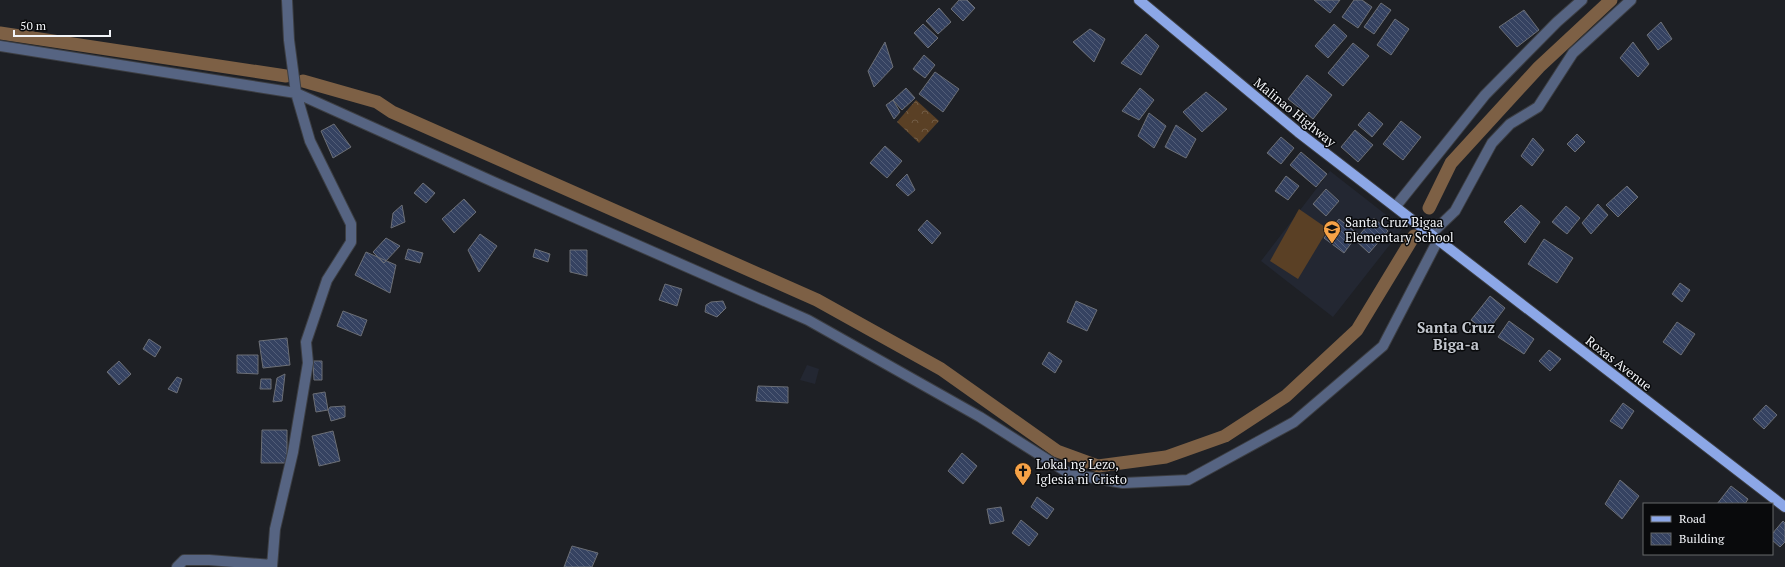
<svg xmlns="http://www.w3.org/2000/svg" width="1785" height="567" font-family="'PT Serif',serif">
<style>
.built{fill:#232732}
.park{fill:url(#park-crowns)}
.garden{fill:#5a4025}
.lines{fill:none;stroke-linecap:round;stroke-linejoin:round}
.canal{stroke:#7d6045;stroke-width:13}
.building{fill:url(#building-back-hatch);stroke:#6c6f76}
.minor-casing{stroke:#3c3e43;stroke-width:12}
.major-casing{stroke:#3c3e43;stroke-width:12}
.minor{stroke:#566482;stroke-width:10}
.major{stroke:#8ca7e7;stroke-width:10}
.labels{text-anchor:middle;stroke-width:3;stroke-linejoin:round;paint-order:stroke}
.street-label{font-size:13px;fill:#f2f4f8;stroke:#090a0c}
.poi-label{font-size:13px;fill:#f2f4f8;stroke:#090a0c;text-anchor:start}
.quarter-label{font-size:15px;font-weight:bold;fill:#c3c7ce;stroke:#090a0c}
</style>
<defs>
<pattern id="park-crowns" width="20" height="18" patternUnits="userSpaceOnUse"><rect width="20" height="18" fill="#5a4025"/><path d="M2 6a3 3 0 1 1 6 0M12 15a3 3 0 1 1 6 0" fill="none" stroke="#725c45"/></pattern>
<pattern id="building-back-hatch" width="6" height="6" patternUnits="userSpaceOnUse"><rect width="6" height="6" fill="#354261"/><path d="M-1 5l2 2M0 0l6 6M5-1l2 2" fill="none" stroke="#535e78"/></pattern>
</defs>
<rect width="100%" height="100%" fill="#1e2025"/>
<path class="built" d="M1330 171 1403 228 1333 317 1261 261Z
M807 365 819 369 815 384 800 380Z"/>
<path class="park" d="M916 100 939 121 919 143 897 122Z"/>
<path class="garden" d="M1299 209 1328 229 1298 279 1270 261Z"/>
<g class="lines">
<path class="canal" d="M0 33 286 76
M303 81 377 102 392 112 817 300 941 369 1057 451 1098 466 1166 457 1225 436 1286 396 1357 330 1414 236
M1429 208 1451 163 1539 67 1611 0"/>
</g>
<path class="building" d="M959 0H967L975 8 963 21 951 9Z
M1314 0H1340L1330 13Z
M1354 0H1362L1372 7 1358 28 1342 17Z
M1381 3 1391 10 1374 34 1364 27Z
M939 8 951 22 938 34 926 21Z
M1524 10 1539 30 1517 47 1499 27Z
M1395 19 1409 29 1391 55 1377 45Z
M1661 22 1672 39 1658 50 1647 35Z
M923 24 938 38 928 48 914 33Z
M1334 24 1347 36 1328 58 1315 46Z
M1090 29 1105 39 1094 62 1073 42Z
M1146 34 1159 46 1141 75 1121 63Z
M885 42 893 67 874 87 868 71Z
M1633 42 1649 64 1638 77 1620 58Z
M1353 43 1369 56 1343 86 1328 73Z
M924 55 935 65 925 78 913 69Z
M935 72 959 89 943 112 919 94Z
M1307 75 1332 95 1313 119 1288 99Z
M906 88 915 98 902 110 893 100Z
M1140 88 1154 100 1139 120 1122 111Z
M1206 92 1227 109 1202 132 1183 112Z
M893 100 900 112 894 119 886 105Z
M1369 112 1383 124 1372 137 1358 125Z
M1149 113 1166 126 1154 148 1138 136Z
M1401 121 1421 137 1403 160 1383 144Z
M334 124 351 147 333 158 321 131Z
M1176 125 1196 139 1186 158 1165 147Z
M1355 130 1373 145 1358 162 1341 147Z
M1577 134 1585 142 1575 152 1567 144Z
M1281 137 1294 148 1281 164 1267 153Z
M1533 138 1544 150 1532 166 1521 156Z
M885 146 902 161 887 178 870 163Z
M1301 152 1327 174 1316 187 1290 165Z
M907 174 915 190 908 196 896 185Z
M1286 176 1299 186 1288 200 1275 191Z
M423 183 435 193 426 203 414 193Z
M1627 186 1638 197 1618 217 1606 205Z
M1326 189 1339 201 1326 216 1313 204Z
M464 199 476 212 454 233 442 219Z
M1598 204 1608 215 1591 234 1582 223Z
M402 205 405 222 391 228 393 213Z
M1521 205 1540 222 1525 243 1504 222Z
M1566 206 1580 218 1567 234 1552 222Z
M1374 218 1388 231 1369 253 1355 240Z
M1339 219 1358 234 1344 253 1324 238Z
M927 220 941 233 932 244 918 230Z
M480 234 497 246 479 272 468 250Z
M386 238 400 246 384 263 373 252Z
M1544 239 1573 258 1557 283 1528 264Z
M408 249 423 253 420 263 405 259Z
M535 249 550 254 548 262 533 257Z
M570 250H587V276L570 272Z
M366 252 396 265 390 293 355 275Z
M1680 283 1690 290 1682 302 1672 294Z
M665 284 682 289 677 306 659 300Z
M1490 296 1505 308 1487 332 1471 320Z
M723 301 726 308 717 317 705 312 706 305 711 302Z
M1076 301 1097 310 1087 331 1067 322Z
M343 311 367 320 361 336 337 326Z
M1509 321 1534 339 1524 354 1498 337Z
M1677 322 1695 334 1681 355 1663 342Z
M287 338 290 365 263 368 259 341Z
M149 339 161 347 155 357 143 349Z
M1549 350 1561 359 1550 371 1539 361Z
M1049 352 1062 361 1055 373 1042 364Z
M237 355H258V374L237 373Z
M119 361 131 374 119 385 107 372Z
M313 361H322V380H314Z
M285 374 282 401 273 402 277 378Z
M177 377 182 379 177 393 168 389Z
M261 379H271V389H260Z
M758 386 788 387V403L756 401Z
M325 392 328 410 316 412 313 394Z
M1623 403 1634 411 1622 429 1610 421Z
M1766 405 1777 415 1764 429 1753 419Z
M345 406V417L331 421 328 410 330 407Z
M262 430H287V463H261Z
M333 431 340 461 319 466 312 436Z
M962 453 977 466 963 484 948 471Z
M1620 480 1639 496 1622 519 1605 504Z
M1731 486 1748 499 1745 504H1717Z
M1037 497 1054 509 1047 519 1031 507Z
M1001 507 1004 521 990 524 987 509Z
M1021 520 1038 534 1029 546 1012 533Z
M1783 521 1785 523V542L1780 547 1772 540V534Z
M572 546 598 553 592 567H564Z"/>
<g class="lines">
<g class="minor-casing">
<path id="minor" d="M0 46 296 93 496 183 808 320 980 417 1070 474 1123 483 1188 480 1294 422 1383 346 1438 240
M1396 206 1485 95 1557 22 1582 0
M1431 234 1455 211 1492 143 1510 124 1538 107 1573 53 1631 0
M177 567 184 560H209L272 565
M272 567 275 529 293 452 308 363 306 342 327 280 351 242V224L310 141 296 93 289 40 287 0"/>
</g>
<g class="major-casing">
<path id="major" d="M1139 0 1298 132 1785 507"/>
</g>
<use href="#minor" class="minor"/>
<use href="#major" class="major"/>
</g>
<defs>
<g id="school-pin" transform="scale(0.9)"><path d="M0 17L-7.5 6A9.5 9.5 0 1 1 7.5 6Z" fill="#f6a247" stroke="#090a0c"/><path d="M0-5L7-2L0 1L-7-2ZM-4 1L0 2.5L4 1V4Q0 6-4 4Z" fill="#111"/></g>
<g id="church-pin" transform="scale(0.9)"><path d="M0 17L-7.5 6A9.5 9.5 0 1 1 7.5 6Z" fill="#f6a247" stroke="#090a0c"/><path d="M-1.2-6h2.4v3.5h3.3v2.4h-3.3V6h-2.4V-.1h-3.3v-2.4h3.3Z" fill="#111"/></g>
</defs>
<g fill-rule="evenodd">
<use href="#school-pin" x="1332" y="229"/>
<use href="#church-pin" x="1023" y="471"/>
</g>
<g class="labels">
<g class="street-label">
<text transform="translate(1295 112) rotate(39)" y="5">Malinao Highway</text>
<text transform="translate(1619 363) rotate(38)" y="5">Roxas Avenue</text>
</g>
<g class="poi-label">
<text x="1345" y="227">Santa Cruz Bigaa<tspan x="1345" dy="15">Elementary School</tspan></text>
<text x="1036" y="469">Lokal ng Lezo,<tspan x="1036" dy="15">Iglesia ni Cristo</tspan></text>
</g>
<g class="quarter-label">
<text x="1456" y="333">Santa Cruz<tspan x="1456" dy="17">Biga-a</tspan></text>
</g>
</g>
<rect x="1643" y="503" width="130" height="52" fill="#090a0c" stroke="#66686a"/>
<rect x="1651" y="516" width="20" height="6" fill="#8ca7e7" stroke="#66686a"/>
<text x="1679" y="523" font-size="12" fill="#f2f4f8">Road</text>
<rect x="1651" y="533" width="20" height="12" fill="url(#building-back-hatch)" stroke="#66686a"/>
<text x="1679" y="543" font-size="12" fill="#f2f4f8">Building</text>
<path d="M14 30v6h96v-6" fill="none" stroke="#f2f4f8" stroke-width="2"/>
<text x="20" y="30" font-size="12" fill="#f2f4f8" stroke="#090a0c" stroke-width="3" paint-order="stroke">50 m</text>
</svg>
